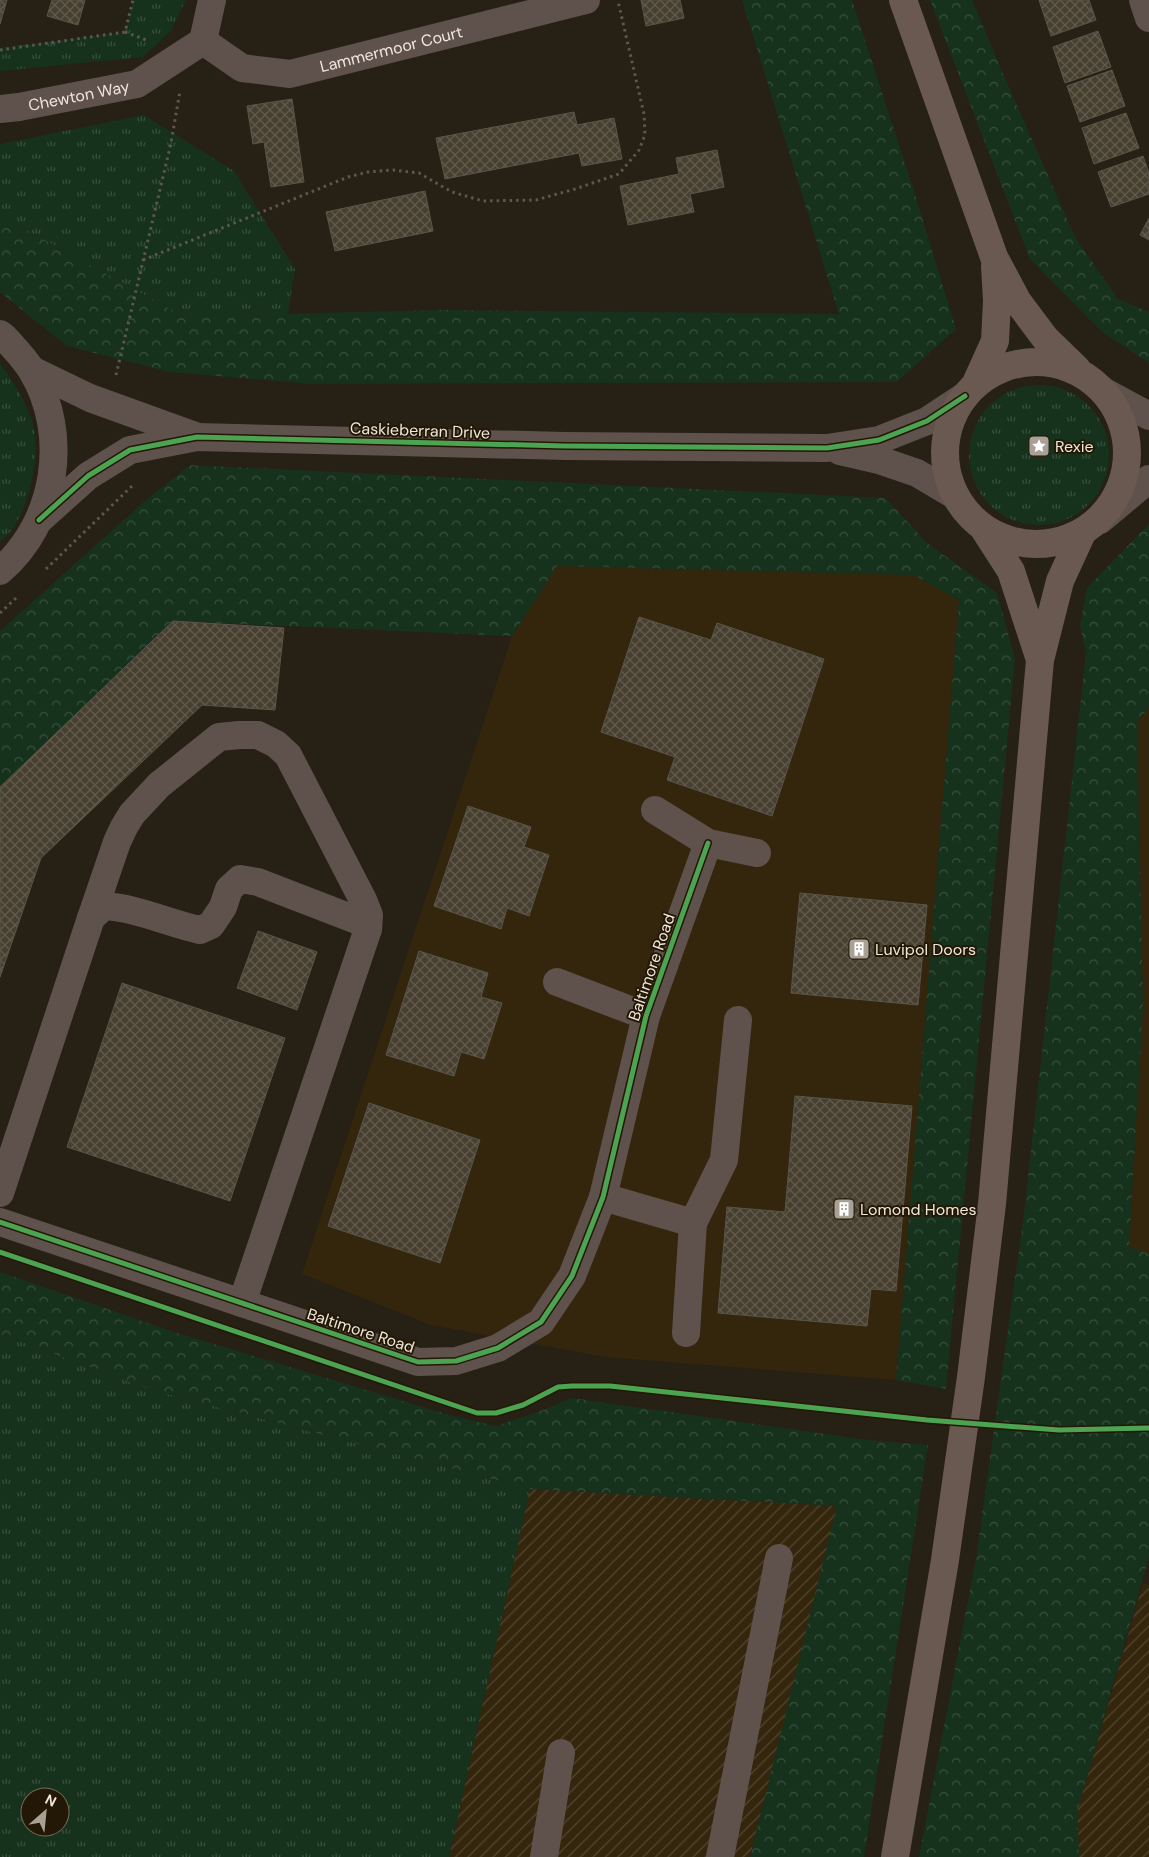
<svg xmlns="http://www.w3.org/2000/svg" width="1149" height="1857" font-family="'DM Sans',sans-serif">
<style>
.built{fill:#34260d}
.industrial{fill:url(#industrial-furrows)}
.grass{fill:url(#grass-tufts);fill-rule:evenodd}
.forest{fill:url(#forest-crowns)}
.building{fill:url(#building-cross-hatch);stroke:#5a554c}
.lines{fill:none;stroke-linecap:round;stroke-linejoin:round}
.path{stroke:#5f564f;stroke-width:3;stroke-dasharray:2.5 4;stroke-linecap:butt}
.minor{stroke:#5f514b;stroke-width:28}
.major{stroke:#6a5950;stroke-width:28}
.cycleway-casing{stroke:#231805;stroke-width:8}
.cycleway{stroke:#4ca352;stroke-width:5}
.labels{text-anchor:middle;stroke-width:4;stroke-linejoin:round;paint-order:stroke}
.street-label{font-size:16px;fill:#efe7db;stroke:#231805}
.poi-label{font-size:16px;fill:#efe7db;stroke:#231805;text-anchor:start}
</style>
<defs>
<pattern id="industrial-furrows" width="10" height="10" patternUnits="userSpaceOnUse" patternTransform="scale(1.25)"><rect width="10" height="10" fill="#34260d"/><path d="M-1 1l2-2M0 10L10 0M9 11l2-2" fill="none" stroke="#524630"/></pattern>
<pattern id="grass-tufts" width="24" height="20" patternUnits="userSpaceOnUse" patternTransform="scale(1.25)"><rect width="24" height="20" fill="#16321d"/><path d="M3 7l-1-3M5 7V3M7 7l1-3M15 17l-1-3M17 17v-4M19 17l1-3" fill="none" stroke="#38503d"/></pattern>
<pattern id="forest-crowns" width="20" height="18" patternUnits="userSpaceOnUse" patternTransform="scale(1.25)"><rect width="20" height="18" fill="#16321d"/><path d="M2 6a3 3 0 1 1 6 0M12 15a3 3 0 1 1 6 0" fill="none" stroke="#38503d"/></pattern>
<pattern id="building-cross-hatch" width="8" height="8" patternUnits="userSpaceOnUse" patternTransform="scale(1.25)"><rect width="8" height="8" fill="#473f2f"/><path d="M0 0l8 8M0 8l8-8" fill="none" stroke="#625b4d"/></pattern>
</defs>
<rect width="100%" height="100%" fill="#262015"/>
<path class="built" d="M557 566 914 575 959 600 896 1380 605 1357 431 1325 302 1274 512 636Z
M1149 707V1254L1129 1247 1143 1006 1137 722Z"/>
<path class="industrial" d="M530 1489 838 1506 750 1857H449Z
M1143 1583 1149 1585V1857H1079L1077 1812Z"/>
<path class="grass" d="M133 0H186L171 31 143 57 0 71V48L125 32Z
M144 115 234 171 295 269 288 314 183 316 8 220 0 217V144Z
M0 362C13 382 26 401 33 424 41 452 30 504 13 528 10 533 4 537 0 542Z
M969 455a70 70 0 1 1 140 0a70 70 0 1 1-140 0Z
M0 1334 152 1390 530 1489 449 1857H0ZM30 1797H60V1827H30Z"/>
<path class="forest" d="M742 0H852L912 185 956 329 897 382 312 384 170 372 67 346 0 292V217L8 220 183 316 446 310 839 314Z
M930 0H972L1000 67 1075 237 1118 299 1149 312V363L1101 331 1030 259Z
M190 465 886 498 927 543 997 593 1015 659 946 1389 896 1380 959 600 914 575 557 566 512 636 173 621 0 787V631L146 500Z
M1149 524V707L1137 722 1143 1006 1129 1247 1149 1254V1557L1077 1812 1079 1857H919L976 1559 1024 1214 1086 653 1080 625 1087 588Z
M0 1272 177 1333 453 1416 496 1426 546 1409 571 1398 868 1440 928 1445 864 1857H750L837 1506 530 1489 152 1390 0 1334Z"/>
<path class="building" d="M0 0H7L0 24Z
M52 0H85L78 25 47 16Z
M641 0H680L684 18 646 26Z
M1039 0H1089L1096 20 1051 36Z
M1098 31 1111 67 1065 83 1053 47Z
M1112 70 1125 106 1080 122 1067 86Z
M292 99 304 182 271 187 264 142 253 144 247 106Z
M574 112 577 125 614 118 622 159 582 166 579 153 445 179 436 138Z
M1126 113 1139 148 1094 164 1082 128Z
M717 150 724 187 690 194 694 212 628 225 620 186 679 174 676 158Z
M1143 156 1149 173V194L1111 207 1098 172Z
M425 191 433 231 335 251 326 212Z
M1149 218V240L1140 235Z
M639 617 711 640 717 623 824 659 772 816 667 780 675 757 601 732Z
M173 621 284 628 275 710 202 705 41 858 0 977V787Z
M468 806 531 827 524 847 549 855 529 916 507 908 501 929 434 906Z
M800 893 927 905 918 1005 791 993Z
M258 931 317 952 297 1010 237 988Z
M419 951 488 973 481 997 502 1003 484 1059 461 1052 454 1076 386 1055Z
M122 983 285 1038 230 1201 67 1147Z
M795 1096 912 1106 896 1291 871 1289 867 1326 718 1313 727 1207 785 1212Z
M369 1103 480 1140 440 1263 328 1226Z"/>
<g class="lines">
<path class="path" d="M125 32 149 41
M0 50 125 32 133 0
M143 260 348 177 368 172 393 170 419 173 452 192 483 201 536 200 575 189 619 174 639 150 645 135 644 114 618 1
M116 375 171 143 180 91
M46 569 133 485
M0 613 16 598"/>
<g class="minor">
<path d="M1143 0 1149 18"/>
<path id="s1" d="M203 41 242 68 290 74 586 0"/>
<path d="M203 41 212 0"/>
<path id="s2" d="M0 109 19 107 137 84 203 41"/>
<path d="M0 334 5 338C14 348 25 359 32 371 70 434 57 522 0 571"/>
<path d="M32 370 90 398 195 436"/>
<path d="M1103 391 1149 416"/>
<path d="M840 451 879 460 917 473 954 495"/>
<path d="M39 520 88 476 130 450 197 437 565 446 827 448 879 440 927 421 965 396"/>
<path d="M1100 520 1149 479"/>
<path d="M655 810 708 843 757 853"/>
<path d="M91 918 117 842 124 827 132 814 159 785 219 737 239 735H258L276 744 288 755 363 900 369 915 368 929"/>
<path d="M557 982 646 1016"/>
<path d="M0 1193 91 918 104 906C137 908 168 923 200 930L211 925 223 907 229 889 240 879 258 882 359 921 368 929 242 1303"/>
<path d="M603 1197 693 1223"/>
<path d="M0 1222 418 1362 456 1361 498 1348 541 1322 572 1276 603 1197 646 1016 708 843"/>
<path d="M686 1333 693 1223 724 1160 738 1020"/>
<path d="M544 1857 561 1753"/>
<path d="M720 1857 779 1558"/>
</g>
<path class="major" d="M903 0 994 257 1018 302 1045 338 1077 369
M945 453a91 91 0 1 1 182 0a91 91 0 1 1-182 0Z
M976 383 995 341 997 301 995 266
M984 529 1011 571 1040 660
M895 1857 945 1560 971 1377 992 1204 1040 660 1060 581 1083 531"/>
<g class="cycleway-casing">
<path id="cycleway" d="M39 520 88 476 130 450 197 437 565 446 827 448 879 440 927 421 965 396
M0 1222 418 1362 456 1361 498 1348 541 1322 572 1276 603 1197 646 1016 708 843
M0 1252 477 1413H496L523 1405 558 1387 572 1386H610L927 1420 1059 1430 1149 1428"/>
</g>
<use href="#cycleway" class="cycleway"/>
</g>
<defs>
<g id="sight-square" transform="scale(1.125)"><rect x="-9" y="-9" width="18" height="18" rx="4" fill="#a9a196" stroke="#231805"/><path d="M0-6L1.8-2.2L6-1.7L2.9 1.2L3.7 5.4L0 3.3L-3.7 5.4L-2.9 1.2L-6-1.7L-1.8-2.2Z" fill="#fff"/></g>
<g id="building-square" transform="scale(1.125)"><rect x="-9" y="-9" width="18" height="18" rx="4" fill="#a9a196" stroke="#231805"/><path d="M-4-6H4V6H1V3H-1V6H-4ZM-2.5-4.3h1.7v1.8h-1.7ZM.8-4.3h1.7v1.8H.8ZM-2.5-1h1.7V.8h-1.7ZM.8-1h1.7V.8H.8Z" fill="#fff"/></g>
</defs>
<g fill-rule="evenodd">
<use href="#sight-square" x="1039" y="446"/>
<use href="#building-square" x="859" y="949"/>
<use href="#building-square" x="844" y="1209"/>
</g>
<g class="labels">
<g class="street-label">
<text dy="6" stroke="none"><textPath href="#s1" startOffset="200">Lammermoor Court</textPath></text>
<text dy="6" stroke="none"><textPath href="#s2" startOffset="80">Chewton Way</textPath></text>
<text transform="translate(420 430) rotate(2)" y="6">Caskieberran Drive</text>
<text transform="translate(651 967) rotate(-71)" y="6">Baltimore Road</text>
<text transform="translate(361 1330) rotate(18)" y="6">Baltimore Road</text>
</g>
<g class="poi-label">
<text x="1055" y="452">Rexie</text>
<text x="875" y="955">Luvipol Doors</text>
<text x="860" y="1215">Lomond Homes</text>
</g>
</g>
<g transform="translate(45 1812) rotate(27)"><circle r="24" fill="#231805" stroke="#756b5b"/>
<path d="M0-4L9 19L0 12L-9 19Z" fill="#a9a196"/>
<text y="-8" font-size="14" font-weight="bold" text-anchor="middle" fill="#efe7db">N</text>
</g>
</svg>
